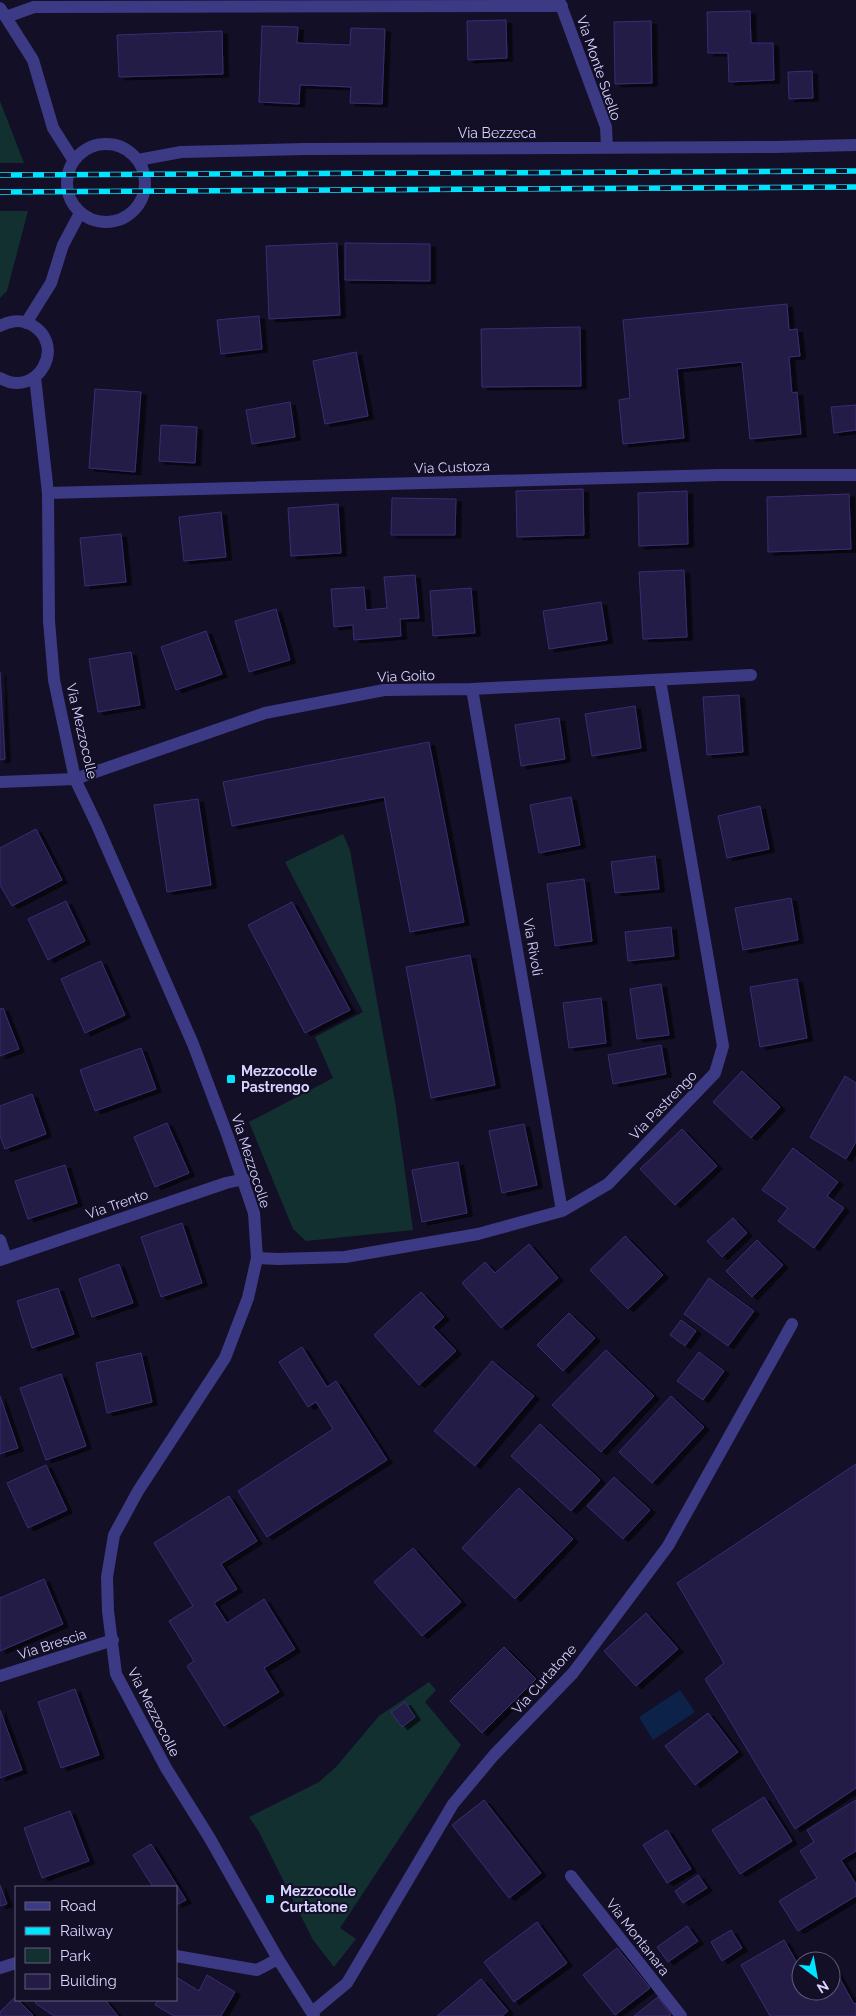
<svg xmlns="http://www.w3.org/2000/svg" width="856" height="2016" font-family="Raleway,sans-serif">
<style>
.green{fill:#12302f}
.water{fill:#0c2248}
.building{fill:#241b47;stroke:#3b2d73;filter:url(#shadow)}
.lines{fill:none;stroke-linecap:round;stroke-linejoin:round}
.minor{stroke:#3d3a85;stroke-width:12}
.tertiary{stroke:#3d3a85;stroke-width:12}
.rail-casing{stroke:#00e5ff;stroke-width:5.5}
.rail{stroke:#130f26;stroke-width:4;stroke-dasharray:11;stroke-linecap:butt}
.poi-dot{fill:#00e5ff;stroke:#130f26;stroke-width:2}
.labels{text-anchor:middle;stroke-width:4;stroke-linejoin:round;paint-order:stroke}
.street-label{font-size:14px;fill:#d9d4ff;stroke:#130f26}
.poi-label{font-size:14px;font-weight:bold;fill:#d9d4ff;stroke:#130f26;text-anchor:start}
</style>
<defs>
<filter id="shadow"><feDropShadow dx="5.5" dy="3" stdDeviation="0" flood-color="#0009"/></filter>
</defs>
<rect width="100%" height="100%" fill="#130f26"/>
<path class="green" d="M0 101 24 163H0Z
M0 211H28L7 291 0 298Z
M343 834 350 850 395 1101 413 1230 306 1241 293 1229 249 1122 333 1078 315 1037 363 1012 285 862Z
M429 1682 436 1690 425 1702 461 1745 340 1928 356 1939 334 1967 313 1940 258 1830 249 1817 319 1782 336 1767 379 1716Z"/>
<path class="water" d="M680 1690 695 1712 653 1740 639 1717Z"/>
<path class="building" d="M750 11 751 43H773L774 80 729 82 728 53H708L707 12Z
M506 20 507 58 468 60 467 21Z
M651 21 652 83 615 84 614 22Z
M262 26 298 27 297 43 350 45 351 28 385 29 382 104 350 103 351 87 300 85 299 104 259 102Z
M222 31 223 74 119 77 117 35Z
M812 71 813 98 789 99 788 72Z
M337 243 340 315 269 319 266 246Z
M345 243 430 244V281L345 280Z
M787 304 789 330 797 329 800 356 789 357 792 393 797 392 801 434 750 439 742 362 677 369 684 438 623 444 619 400 630 398 623 320Z
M259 316 262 349 221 354 217 320Z
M580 327 581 386 482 387 481 329Z
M356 352 368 416 325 424 313 361Z
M95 389 141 392 135 472 89 468Z
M290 402 295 437 252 444 246 410Z
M856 405V430L834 433 831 407Z
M161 425 197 427 195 463 159 461Z
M583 489 584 535 517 537 516 491Z
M687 491 688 544 639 546 638 493Z
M849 494 851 549 768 552 767 497Z
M392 498 456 499 455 535H391Z
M338 504 341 553 291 556 288 508Z
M221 512 226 557 184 561 179 517Z
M121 534 126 582 85 586 80 538Z
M684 570 687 637 643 639 639 572Z
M415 575 419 618 400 619 401 636 354 640 353 625 334 627 331 589 364 587 366 610 387 608 384 577Z
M471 588 475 633 433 636 430 591Z
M601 602 607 640 549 649 543 611Z
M276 609 290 660 249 672 235 621Z
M206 631 222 674 176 690 161 647Z
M131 652 140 705 98 712 89 659Z
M0 672 5 759 0 760Z
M739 695 743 752 707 755 703 697Z
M635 706 641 748 592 756 585 714Z
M559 718 565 759 521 766 515 725Z
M429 742 464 922 410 932 384 797 232 826 223 782Z
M571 797 580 845 539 853 530 805Z
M198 799 211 885 167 892 154 805Z
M760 806 769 849 727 858 718 816Z
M36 829 62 880 12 906 0 885V848Z
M655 856 659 889 615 893 611 862Z
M584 879 592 941 555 946 547 884Z
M791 898 798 940 743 950 735 908Z
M66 901 85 941 48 960 28 919Z
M292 902 350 1010 305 1033 248 925Z
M671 927 674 956 628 961 625 932Z
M470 955 495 1085 431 1098 406 967Z
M101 961 125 1015 85 1033 61 979Z
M797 979 807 1038 760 1047 750 987Z
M661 984 669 1035 637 1039 630 989Z
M601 998 606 1043 569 1048 563 1003Z
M3 1008 19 1049 0 1056V1009Z
M661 1045 666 1074 613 1084 608 1055Z
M141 1048 156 1089 95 1111 80 1070Z
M742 1071 780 1107 751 1138 713 1102Z
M845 1076 856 1083V1142L846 1159 810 1137Z
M32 1094 46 1134 5 1149 0 1136V1106Z
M167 1123 189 1173 155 1187 134 1137Z
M524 1124 537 1185 502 1193 489 1131Z
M682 1129 717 1166 675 1205 640 1169Z
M793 1148 838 1182 827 1196 844 1208 814 1248 778 1221 788 1208 762 1190Z
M458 1162 467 1213 422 1222 412 1170Z
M65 1165 77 1203 28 1219 15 1181Z
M733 1218 747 1233 722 1257 707 1241Z
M182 1223 202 1283 161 1297 141 1237Z
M625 1236 663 1275 628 1309 590 1270Z
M757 1240 783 1265 752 1297 726 1271Z
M529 1244 558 1278 501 1328 462 1283 485 1262 495 1273Z
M119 1264 133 1303 92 1317 79 1279Z
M709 1278 754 1311 728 1346 684 1314Z
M58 1288 74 1334 32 1348 17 1301Z
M421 1292 444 1317 433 1327 456 1351 419 1385 374 1335Z
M569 1313 595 1338 563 1371 537 1345Z
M681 1320 696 1331 685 1346 670 1335Z
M302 1347 327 1387 336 1381 387 1460 267 1537 238 1491 333 1429 316 1402 308 1407 279 1362Z
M606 1350 654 1396 601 1452 552 1405Z
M699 1352 724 1371 703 1400 677 1381Z
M141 1353 152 1402 107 1413 96 1363Z
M492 1361 534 1396 475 1466 434 1431Z
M61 1374 86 1446 46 1460 20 1388Z
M0 1396 18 1448 0 1454Z
M671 1396 704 1427 652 1483 619 1452Z
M540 1424 600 1480 571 1511 511 1456Z
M856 1464V1788L795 1829 705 1679 724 1663 677 1583Z
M46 1465 67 1510 28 1528 7 1483Z
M614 1477 650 1510 623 1539 587 1506Z
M519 1488 573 1539 515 1599 462 1548Z
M229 1496 257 1541 221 1564 237 1589 214 1603 227 1623 264 1599 295 1649 264 1668 279 1692 224 1726 187 1666 194 1661 169 1621 193 1606 154 1543Z
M413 1548 461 1602 422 1636 374 1582Z
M44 1579 63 1624 0 1651V1598Z
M646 1613 678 1649 636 1686 604 1651Z
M504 1647 536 1679 482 1733 450 1701Z
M75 1689 99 1755 61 1768 38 1702Z
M405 1702 415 1717 402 1727 391 1712Z
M0 1710 22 1770 0 1778Z
M708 1713 738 1752 695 1785 665 1746Z
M764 1797 792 1841 740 1874 712 1830Z
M484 1800 541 1873 509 1898 452 1825Z
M856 1800V1851L841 1860 856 1884V1896L798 1931 779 1901 817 1878 800 1851 814 1842 807 1830Z
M70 1811 89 1861 42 1878 24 1828Z
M667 1830 691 1869 667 1883 643 1845Z
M151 1844 186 1900 176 1905V1887H153L133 1855Z
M698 1875 707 1888 683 1903 675 1891Z
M0 1885 7 1904 0 1906Z
M537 1922 567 1963 514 2002 484 1962Z
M687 1926 698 1941 668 1962 657 1947Z
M731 1930 742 1948 722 1961 711 1942Z
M784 1940 801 1970V1991H831V1963L854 2004 856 2003V2016H770L741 1965Z
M617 1948 650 1988 615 2015 583 1975Z
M207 1975 235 1992 221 2016H174L155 2005 158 2000H176V1977L199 1991Z
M481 1979 508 2011 502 2016H437Z
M15 1997 33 2015 32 2016H0V2012Z
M658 1997 671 2015 669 2016H634Z
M37 2000H105L118 2016H54L35 2003Z"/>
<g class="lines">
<path class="minor" d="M559 0 606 127 607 147
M6 17 34 7 562 6
M138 160 181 152 305 149 774 147 856 145
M48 493 720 475H856
M472 689 562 1211
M0 782 75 779 265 713 384 690 472 689 751 675
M0 1240 6 1258
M257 1258 278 1259 345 1257 478 1234 562 1211 608 1184 715 1073 723 1046 660 680
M0 1260 226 1183 244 1179
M0 1676 113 1640
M571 1876 681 2016
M176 1956 257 1970 278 1959
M0 1968 16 1963
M312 2012 347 1983 453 1804 494 1755 573 1673 668 1546 792 1324"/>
<path class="tertiary" d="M0 8 33 60 53 128 74 161
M67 183a39 39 0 1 1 78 0a39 39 0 1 1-78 0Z
M26 323 51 283 63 245 80 213
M0 326C10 321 19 319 30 324 69 344 37 400 0 378
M35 377 48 493 49 621 54 680 75 779 97 825 193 1044 228 1137 254 1213 257 1258 248 1298 225 1358 138 1491 114 1535 107 1577 108 1611 116 1674 166 1768 209 1837 278 1959 314 2016"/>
<g class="rail-casing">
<path id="rail" d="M0 175 856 171
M0 192 856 187"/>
</g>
<use href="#rail" class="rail"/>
</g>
<g class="poi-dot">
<rect x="226" y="1074" width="10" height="10" rx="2.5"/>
<rect x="265" y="1894" width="10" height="10" rx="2.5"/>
</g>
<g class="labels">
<g class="street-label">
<text transform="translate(599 68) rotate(71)" y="5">Via Monte Suello</text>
<text x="497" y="138">Via Bezzeca</text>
<text transform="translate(452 467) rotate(-2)" y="5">Via Custoza</text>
<text transform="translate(406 676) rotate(-2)" y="5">Via Goito</text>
<text transform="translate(82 731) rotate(77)" y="5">Via Mezzocolle</text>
<text transform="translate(533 947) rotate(80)" y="5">Via Rivoli</text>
<text transform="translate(663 1105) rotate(-46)" y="5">Via Pastrengo</text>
<text transform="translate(251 1161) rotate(72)" y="5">Via Mezzocolle</text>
<text transform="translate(117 1204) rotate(-19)" y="5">Via Trento</text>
<text transform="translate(52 1644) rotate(-18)" y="5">Via Brescia</text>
<text transform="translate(544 1679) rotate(-48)" y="5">Via Curtatone</text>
<text transform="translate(154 1712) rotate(63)" y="5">Via Mezzocolle</text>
<text transform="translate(638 1937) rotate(52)" y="5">Via Montanara</text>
</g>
<g class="poi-label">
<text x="241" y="1076">Mezzocolle<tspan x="241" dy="16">Pastrengo</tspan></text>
<text x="280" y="1896">Mezzocolle<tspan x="280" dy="16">Curtatone</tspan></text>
</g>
</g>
<rect x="15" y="1886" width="162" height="115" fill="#130f26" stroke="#625e7d"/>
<rect x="25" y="1902" width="25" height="8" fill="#3d3a85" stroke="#625e7d"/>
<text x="60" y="1911" font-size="15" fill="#d9d4ff">Road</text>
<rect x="25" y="1927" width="25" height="8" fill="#00e5ff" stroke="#625e7d"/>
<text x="60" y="1936" font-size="15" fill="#d9d4ff">Railway</text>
<rect x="25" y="1948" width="25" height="15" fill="#12302f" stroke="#625e7d"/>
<text x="60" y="1961" font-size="15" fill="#d9d4ff">Park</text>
<rect x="25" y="1974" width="25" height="15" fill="#241b47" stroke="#625e7d"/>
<text x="60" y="1986" font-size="15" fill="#d9d4ff">Building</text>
<g transform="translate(816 1976) rotate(148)"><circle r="24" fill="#130f26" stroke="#625e7d"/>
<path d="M0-4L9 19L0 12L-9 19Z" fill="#00e5ff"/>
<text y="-8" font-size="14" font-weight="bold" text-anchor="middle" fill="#d9d4ff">N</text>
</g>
</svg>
